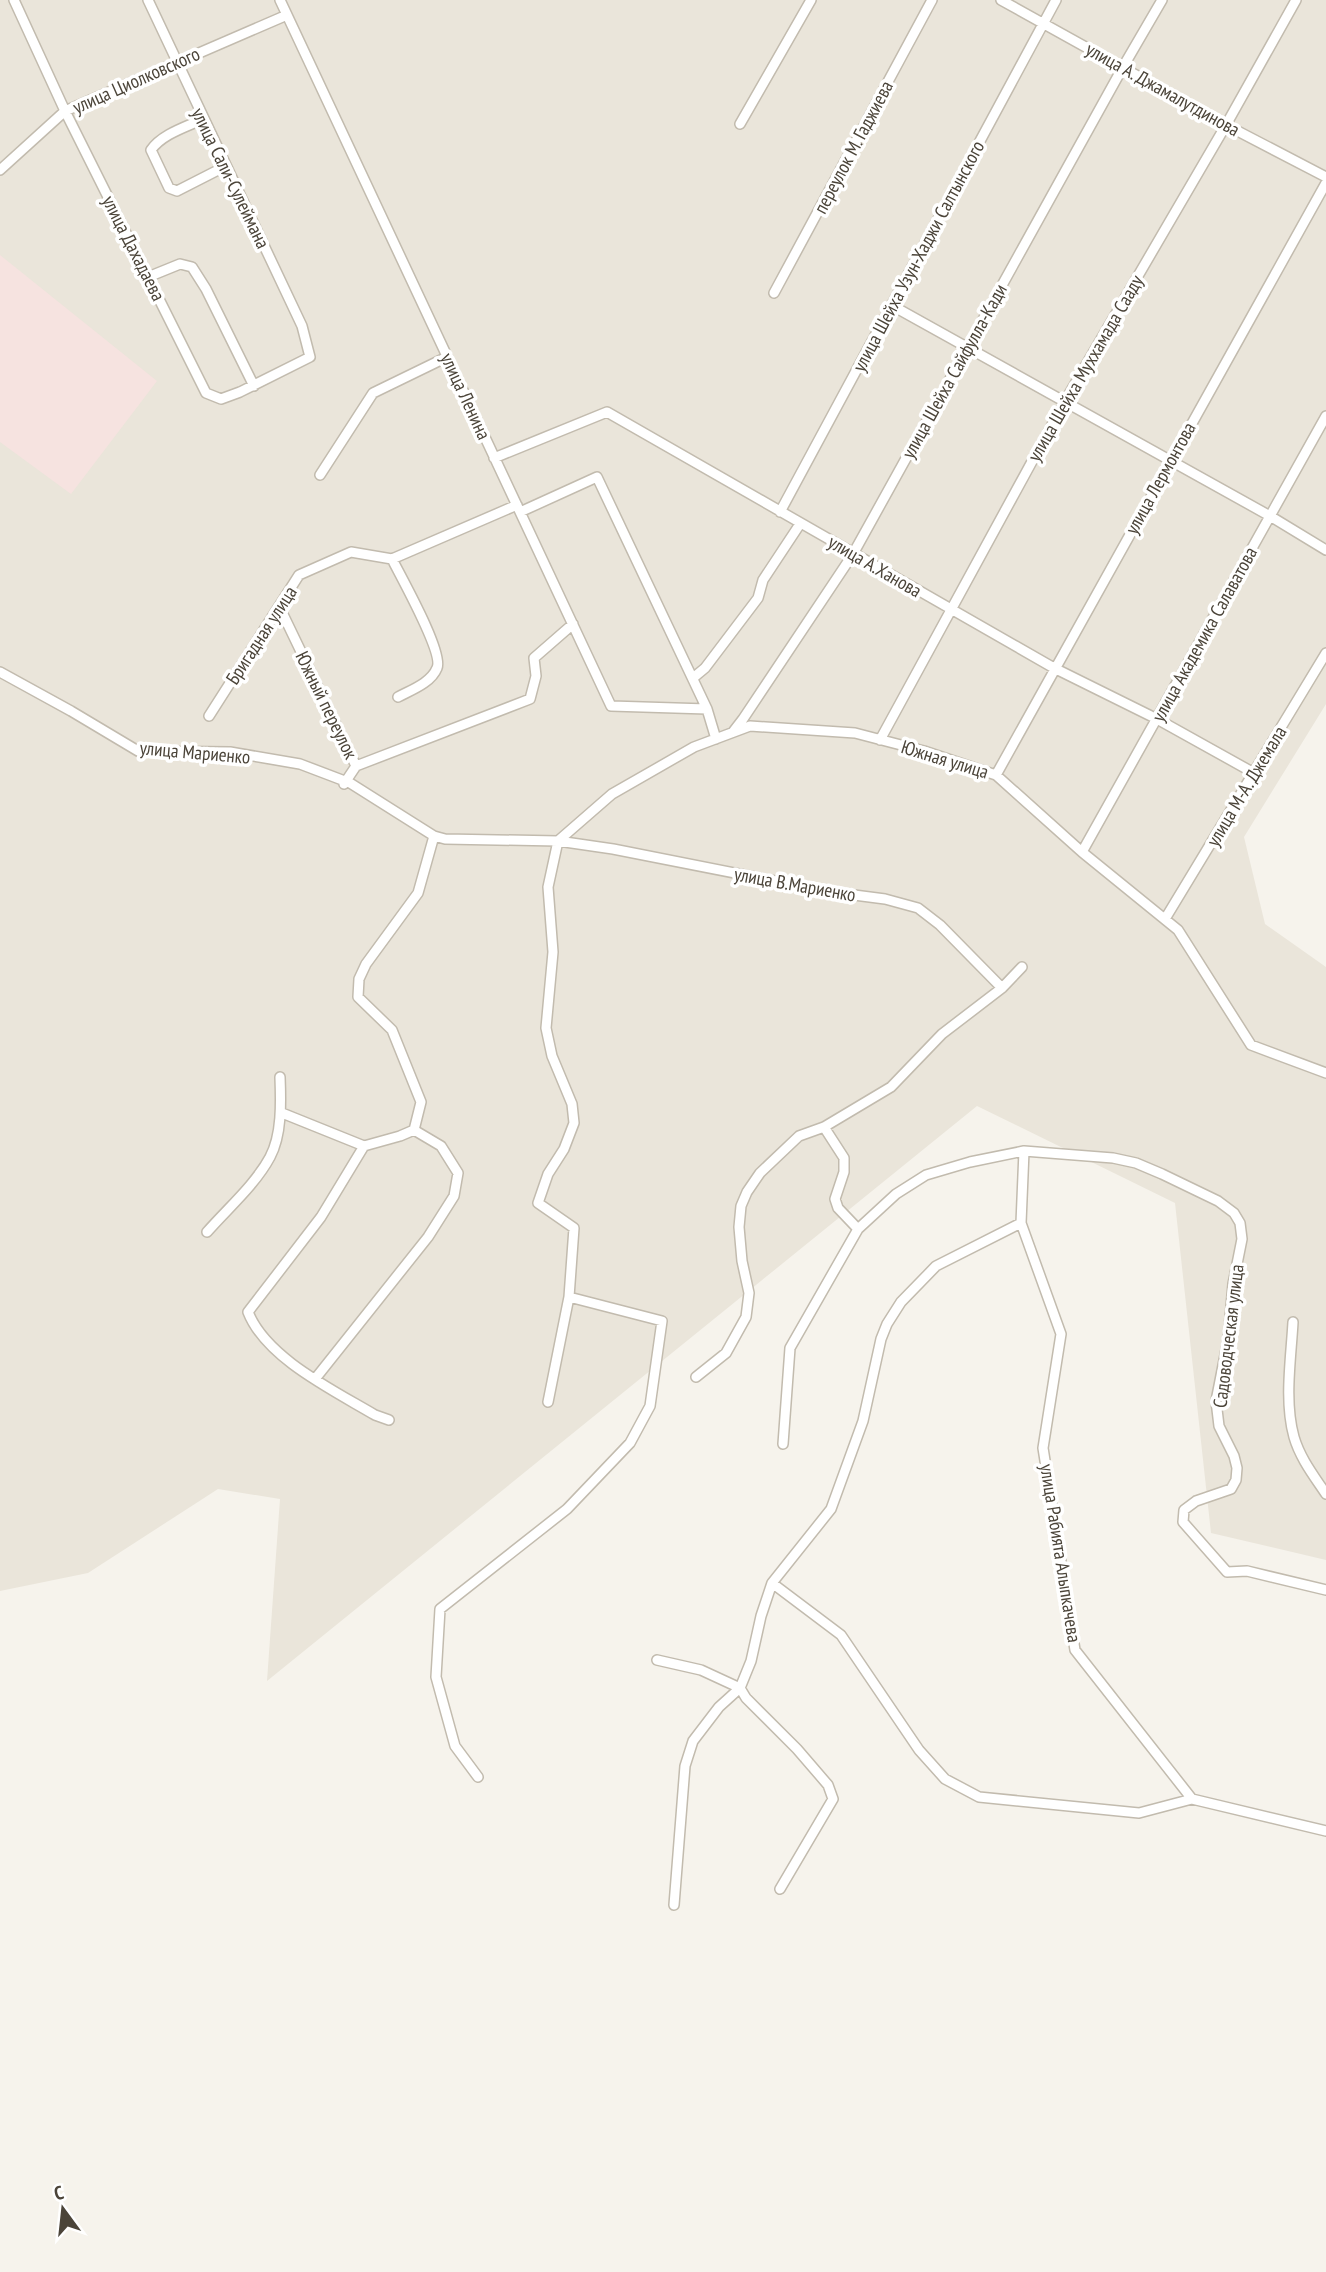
<svg xmlns="http://www.w3.org/2000/svg" width="1326" height="2272" font-family="'PT Sans Narrow',sans-serif">
<style>
.residential{fill:#eae5da}
.medical{fill:#f6e3e0}
.lines{fill:none;stroke-linecap:round;stroke-linejoin:round}
.minor-casing{stroke:#c2bbae;stroke-width:12}
.minor{stroke:#fff;stroke-width:9}
.labels{text-anchor:middle;stroke-width:7;stroke-linejoin:round;paint-order:stroke}
.street-label{font-size:19px;fill:#4b4439;stroke:#fff}
</style>
<rect width="100%" height="100%" fill="#f6f3ec"/>
<path class="residential" d="M0 0H1326V704L1244 837 1265 924 1326 967V1560L1211 1533 1175 1203 977 1106 267 1681 280 1499 218 1489 88 1573 0 1591Z"/>
<path class="medical" d="M0 255 157 381 71 494 0 442Z"/>
<g class="lines">
<g class="minor-casing">
<path id="minor" d="M14 0 65 111 206 393 221 399 240 392 310 357 302 326 148 0
M280 0 611 706 707 709
M1001 0 1226 125 1326 177
M203 119C186 127 162 134 151 150L169 188 177 191 226 166
M740 124 811 0
M0 170 65 111 287 15
M148 277 180 264 192 267 206 289 254 386
M774 293 932 0
M891 305 1270 516 1326 550
M494 458 607 412 1054 668 1157 719 1254 773
M320 475 373 393 447 357
M520 512 597 477 707 709 716 739
M780 512 1056 0
M392 559C401 577 444 653 437 668 431 683 411 690 398 697
M279 606 356 766
M0 672 71 711 138 751 230 752 300 764 350 783 434 836 445 839 558 841 613 849 831 892 885 899 918 908 940 925 1002 988
M693 678 705 668 758 598 763 580 800 524
M209 716 299 575 351 552 392 559 517 505
M733 732 743 719 853 554 1123 67 1162 0
M880 740 1065 401 1226 125 1296 0
M996 775 1326 183
M344 784 356 766 530 699 536 676 534 658 573 624
M558 841 612 794 694 747 750 726 855 733 924 751 996 775 1082 852 1178 930 1251 1045 1326 1073
M1082 852 1326 416
M1165 919 1326 653
M282 1113 364 1146 400 1136 414 1130
M824 1127 844 1158V1172L835 1199 838 1208 858 1229
M414 1130 421 1102 392 1030 358 997 359 979 366 964 418 893 434 836
M364 1146 321 1217 248 1312C266 1358 333 1390 375 1415L389 1420
M1021 1223 1061 1334 1043 1448 1075 1650 1192 1799 1326 1831
M207 1232C228 1208 255 1185 270 1157 282 1135 281 1102 280 1077
M1293 1322C1291 1359 1284 1401 1294 1437 1300 1458 1314 1476 1326 1494
M696 1377 726 1353 746 1317 749 1293 742 1261 739 1227 741 1206 747 1192 760 1173 799 1136 824 1127 891 1087 942 1034 1002 988 1022 967
M315 1379 428 1237 454 1196 458 1173 441 1146 414 1130
M548 1402 569 1297 574 1228 538 1203 548 1174 564 1149 574 1123 572 1104 552 1056 546 1028 553 952 548 887 558 841
M783 1444 790 1348 858 1229 896 1194 926 1175 970 1162 1024 1151 1113 1158 1136 1163 1162 1174 1218 1201 1234 1213 1240 1223 1242 1239 1233 1284 1228 1340 1216 1401 1219 1426 1234 1456 1237 1468 1236 1480 1231 1489 1196 1501 1184 1510 1183 1522 1227 1572 1247 1571 1326 1590
M772 1583 841 1635 919 1750 945 1779 979 1797 1139 1813 1192 1799
M657 1660 701 1670 740 1688 746 1698 797 1749 828 1785 833 1799 780 1889
M478 1777 455 1746 436 1677 440 1609 567 1509 630 1443 650 1406 662 1321 569 1297
M674 1905 685 1766 693 1741 719 1707 740 1688 751 1661 761 1616 772 1583 831 1509 863 1421 881 1339 887 1324 901 1302 936 1266 1021 1223 1024 1151"/>
</g>
<use href="#minor" class="minor"/>
</g>
<g class="labels">
<g class="street-label">
<text transform="translate(136 80) rotate(-24)" y="7">улица Циолковского</text>
<text transform="translate(1163 89) rotate(29)" y="7">улица А. Джамалутдинова</text>
<text transform="translate(853 147) rotate(-62)" y="7">переулок М. Гаджиева</text>
<text transform="translate(231 178) rotate(64)" y="7">улица Сали-Сулеймана</text>
<text transform="translate(134 248) rotate(63)" y="7">улица Дахадаева</text>
<text transform="translate(918 256) rotate(-62)" y="7">улица Шейха Узун-Хаджи Салтынского</text>
<text transform="translate(1085 368) rotate(-60)" y="7">улица Шейха Муххамада Сааду</text>
<text transform="translate(954 371) rotate(-61)" y="7">улица Шейха Сайфулла-Кади</text>
<text transform="translate(466 396) rotate(65)" y="7">улица Ленина</text>
<text transform="translate(1160 478) rotate(-61)" y="7">улица Лермонтова</text>
<text transform="translate(875 566) rotate(30)" y="7">улица А.Ханова</text>
<text transform="translate(1204 634) rotate(-61)" y="7">улица Академика Салаватова</text>
<text transform="translate(261 635) rotate(-57)" y="7">Бригадная улица</text>
<text transform="translate(327 705) rotate(64)" y="7">Южный переулок</text>
<text transform="translate(195 752) rotate(5)" y="7">улица Мариенко</text>
<text transform="translate(945 759) rotate(17)" y="7">Южная улица</text>
<text transform="translate(1246 786) rotate(-59)" y="7">улица М-А. Джемала</text>
<text transform="translate(795 884) rotate(10)" y="7">улица В.Мариенко</text>
<text transform="translate(1228 1336) rotate(-83)" y="7">Садоводческая улица</text>
<text transform="translate(1061 1553) rotate(81)" y="7">улица Рабията Алыпкачева</text>
</g>
</g>
<g transform="translate(63 2209) rotate(345)" stroke="#ffffff" stroke-width="5" paint-order="stroke">
<path d="M0-5L12 26L0 18L-12 26Z" fill="#4b4439"/>
<text y="-10" font-size="19" font-weight="bold" text-anchor="middle" fill="#4b4439">С</text>
</g>
</svg>
